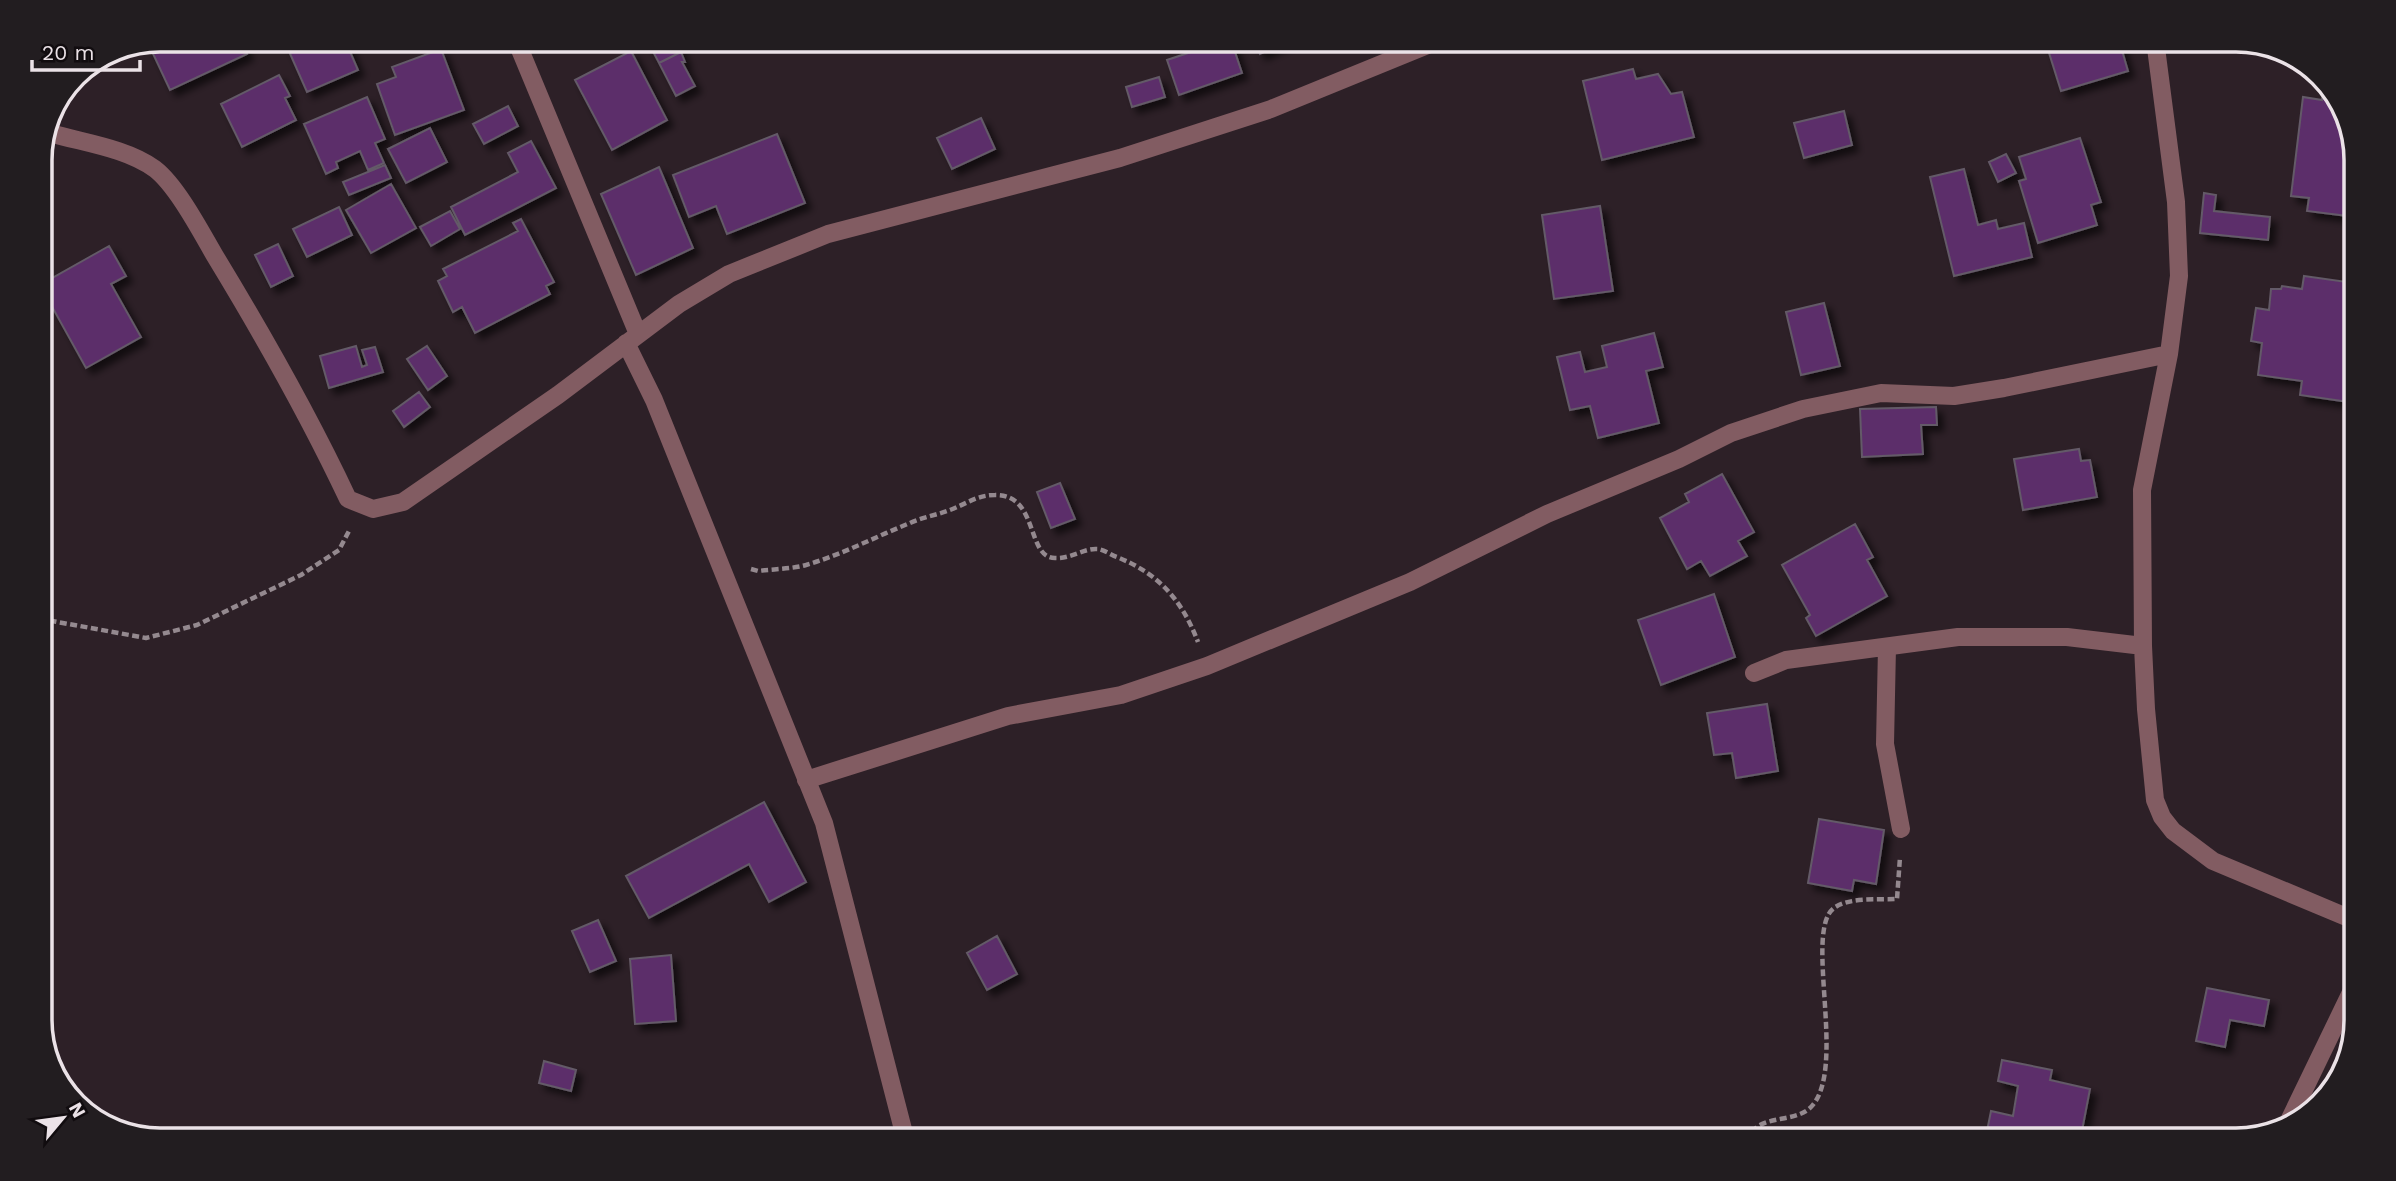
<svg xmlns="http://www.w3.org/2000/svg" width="2396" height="1181" font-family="'Work Sans',sans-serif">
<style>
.building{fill:#5b2e6b;stroke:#645a67;stroke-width:2;filter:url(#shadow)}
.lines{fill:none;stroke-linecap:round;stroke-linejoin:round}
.path{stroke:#94898f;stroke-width:4.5;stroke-dasharray:7 3.5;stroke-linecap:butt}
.minor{stroke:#825c62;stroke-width:18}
.tertiary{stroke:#825c62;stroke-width:18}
.rim{fill:none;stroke:#ebe2e7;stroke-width:3.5}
</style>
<defs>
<filter id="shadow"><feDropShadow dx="6" dy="6" stdDeviation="3.5" flood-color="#0009"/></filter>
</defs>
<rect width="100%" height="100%" fill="#2d2027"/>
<path class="building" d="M160 40H241L247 54 170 90 148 43Z
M284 40H345L358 70 307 92Z
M647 40H685L677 45 681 52 659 63Z
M1187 40H1231L1242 73 1179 95 1167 60 1191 52Z
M1254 40H1288L1260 54Z
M2045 40H2119L2128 71 2061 91Z
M441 49 464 110 395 135 377 84 396 77 392 67Z
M631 51 667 120 612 150 575 80Z
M681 52 685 62H682L695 86 676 96 659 63Z
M1633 69 1636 79 1658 74 1671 94 1682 92 1694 137 1602 160 1583 81Z
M279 75 290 96 285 98 296 120 242 147 221 104Z
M1159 77 1165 97 1132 107 1126 87Z
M2324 83 2335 93 2356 153V217L2307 211 2309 198 2291 196 2303 97 2322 100Z
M367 97 385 139 375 143 384 163 368 170 360 151 336 162 338 168 326 174 304 124Z
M508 106 518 126 484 144 473 124Z
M1844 111 1852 145 1804 158 1794 123Z
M981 118 995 149 952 169 937 138Z
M430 128 447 162 406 183 388 149Z
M777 134 805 203 727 234 716 206 689 217 673 175Z
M2080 138 2101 202 2091 205 2097 225 2038 243 2019 181 2026 179 2019 157Z
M531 141 556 188 465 235 451 207 518 172 508 153Z
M2006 154 2016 173 1998 182 1989 162Z
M385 165 391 178 349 195 343 182Z
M659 167 693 248 636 275 601 194Z
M1964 169 1978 225 1996 220 1998 229 2024 223 2032 257 1954 276 1930 177Z
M391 184 416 228 371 253 346 210Z
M2204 193 2216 195 2214 211 2270 217 2268 240 2200 233Z
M1600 206 1613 291 1554 299 1542 215Z
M339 207 352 235 307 257 293 229Z
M450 211 460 229 431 246 420 227Z
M521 219 554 282 546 286 550 294 475 333 462 307 453 312 438 281 447 276 443 269 518 231 513 223Z
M278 244 293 276 271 287 255 255Z
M109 246 126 276 111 284 141 337 86 368 40 285Z
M2304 276 2347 282 2346 293 2356 294V403L2300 395 2302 381 2258 375 2262 343 2251 341 2256 308 2269 310 2271 289H2281L2282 286 2302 289Z
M1824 303 1840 366 1801 375 1786 312Z
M1654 333 1663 367 1646 371 1659 423 1598 438 1590 406 1570 410 1557 357 1580 352 1585 372 1607 367 1602 346Z
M356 346 362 367 367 365 362 350 375 347 383 372 329 388 320 356Z
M427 346 447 376 428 390 407 359Z
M419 392 430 407 404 427 393 411Z
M1936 407 1937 425H1921L1923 454 1862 457 1860 409Z
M2079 449 2081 461 2090 460 2097 497 2023 510 2014 459Z
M1722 474 1754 532 1738 541 1747 556 1710 576 1701 561 1687 569 1660 518 1689 502 1685 494Z
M1060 483 1075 519 1051 528 1037 492Z
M1855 524 1873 557 1867 560 1887 596 1816 636 1806 618 1810 615 1782 565Z
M1714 594 1735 657 1661 685 1638 620Z
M1767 704 1778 771 1736 778 1732 753 1714 755 1707 713Z
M764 802 806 882 769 902 749 864 649 918 626 876Z
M1819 819 1884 830 1876 884 1854 880 1852 891 1808 883Z
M598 920 616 961 590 972 572 931Z
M997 936 1017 974 987 990 967 953Z
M671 955 676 1021 635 1024 630 959Z
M2207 988 2269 1000 2264 1026 2230 1020 2225 1047 2196 1041Z
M2002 1060 2052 1070 2050 1080 2090 1089 2080 1141H1985L1991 1111 2013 1116 2018 1086 1998 1081Z
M544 1061 576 1070 571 1091 539 1083Z"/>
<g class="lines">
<path class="path" d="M751 569 758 571C774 569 791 569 806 565 841 555 875 537 910 523 923 517 937 515 950 510 966 504 977 495 995 495 1039 494 1026 558 1055 558 1070 559 1085 548 1097 549 1103 549 1111 555 1117 557 1159 574 1182 600 1198 642
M41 628 52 621 146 638 197 625 301 575 339 550 350 529
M1748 1141V1136C1752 1133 1756 1127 1760 1125 1775 1117 1798 1120 1811 1107 1848 1069 1803 931 1834 908 1849 897 1878 900 1897 899L1900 857"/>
<path class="minor" d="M516 40 638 334
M2155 40 2176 202 2179 276 2169 354 2142 490 2143 646 2146 709 2155 800 2162 817 2173 831 2213 861 2356 921
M50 133C84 143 126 148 155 169 177 186 201 232 215 256 263 335 309 416 348 499L373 509 403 502 558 395 679 304 729 274 828 234 1120 158 1271 109 1440 40
M626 343 654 400 824 823 906 1141
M1887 647 1885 744 1901 829
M1754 673 1786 660 1958 637H2067L2143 646
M806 780 1008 716 1121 695 1207 666 1410 582 1547 514 1679 459 1731 433 1803 409 1881 393 1954 396 2004 388 2169 354"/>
<path class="tertiary" d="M2287 1125 2356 982"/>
</g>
<path d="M0 0H2396V1181H0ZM160 52H2236A108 108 0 0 1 2344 160V1020A108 108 0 0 1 2236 1128H160A108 108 0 0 1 52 1020V160A108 108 0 0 1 160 52Z" fill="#221d20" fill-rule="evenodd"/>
<path class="rim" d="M160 52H2236A108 108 0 0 1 2344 160V1020A108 108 0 0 1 2236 1128H160A108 108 0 0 1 52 1020V160A108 108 0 0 1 160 52Z"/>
<g transform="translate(63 1118) rotate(61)" stroke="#110c0f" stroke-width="5" paint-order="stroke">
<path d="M0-5L12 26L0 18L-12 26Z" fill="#ebe2e7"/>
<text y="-10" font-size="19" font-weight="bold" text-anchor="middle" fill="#ebe2e7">N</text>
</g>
<path d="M32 60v10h108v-10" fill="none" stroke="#ebe2e7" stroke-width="3.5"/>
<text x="42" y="60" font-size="21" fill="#ebe2e7" stroke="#110c0f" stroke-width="5" paint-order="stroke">20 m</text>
</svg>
